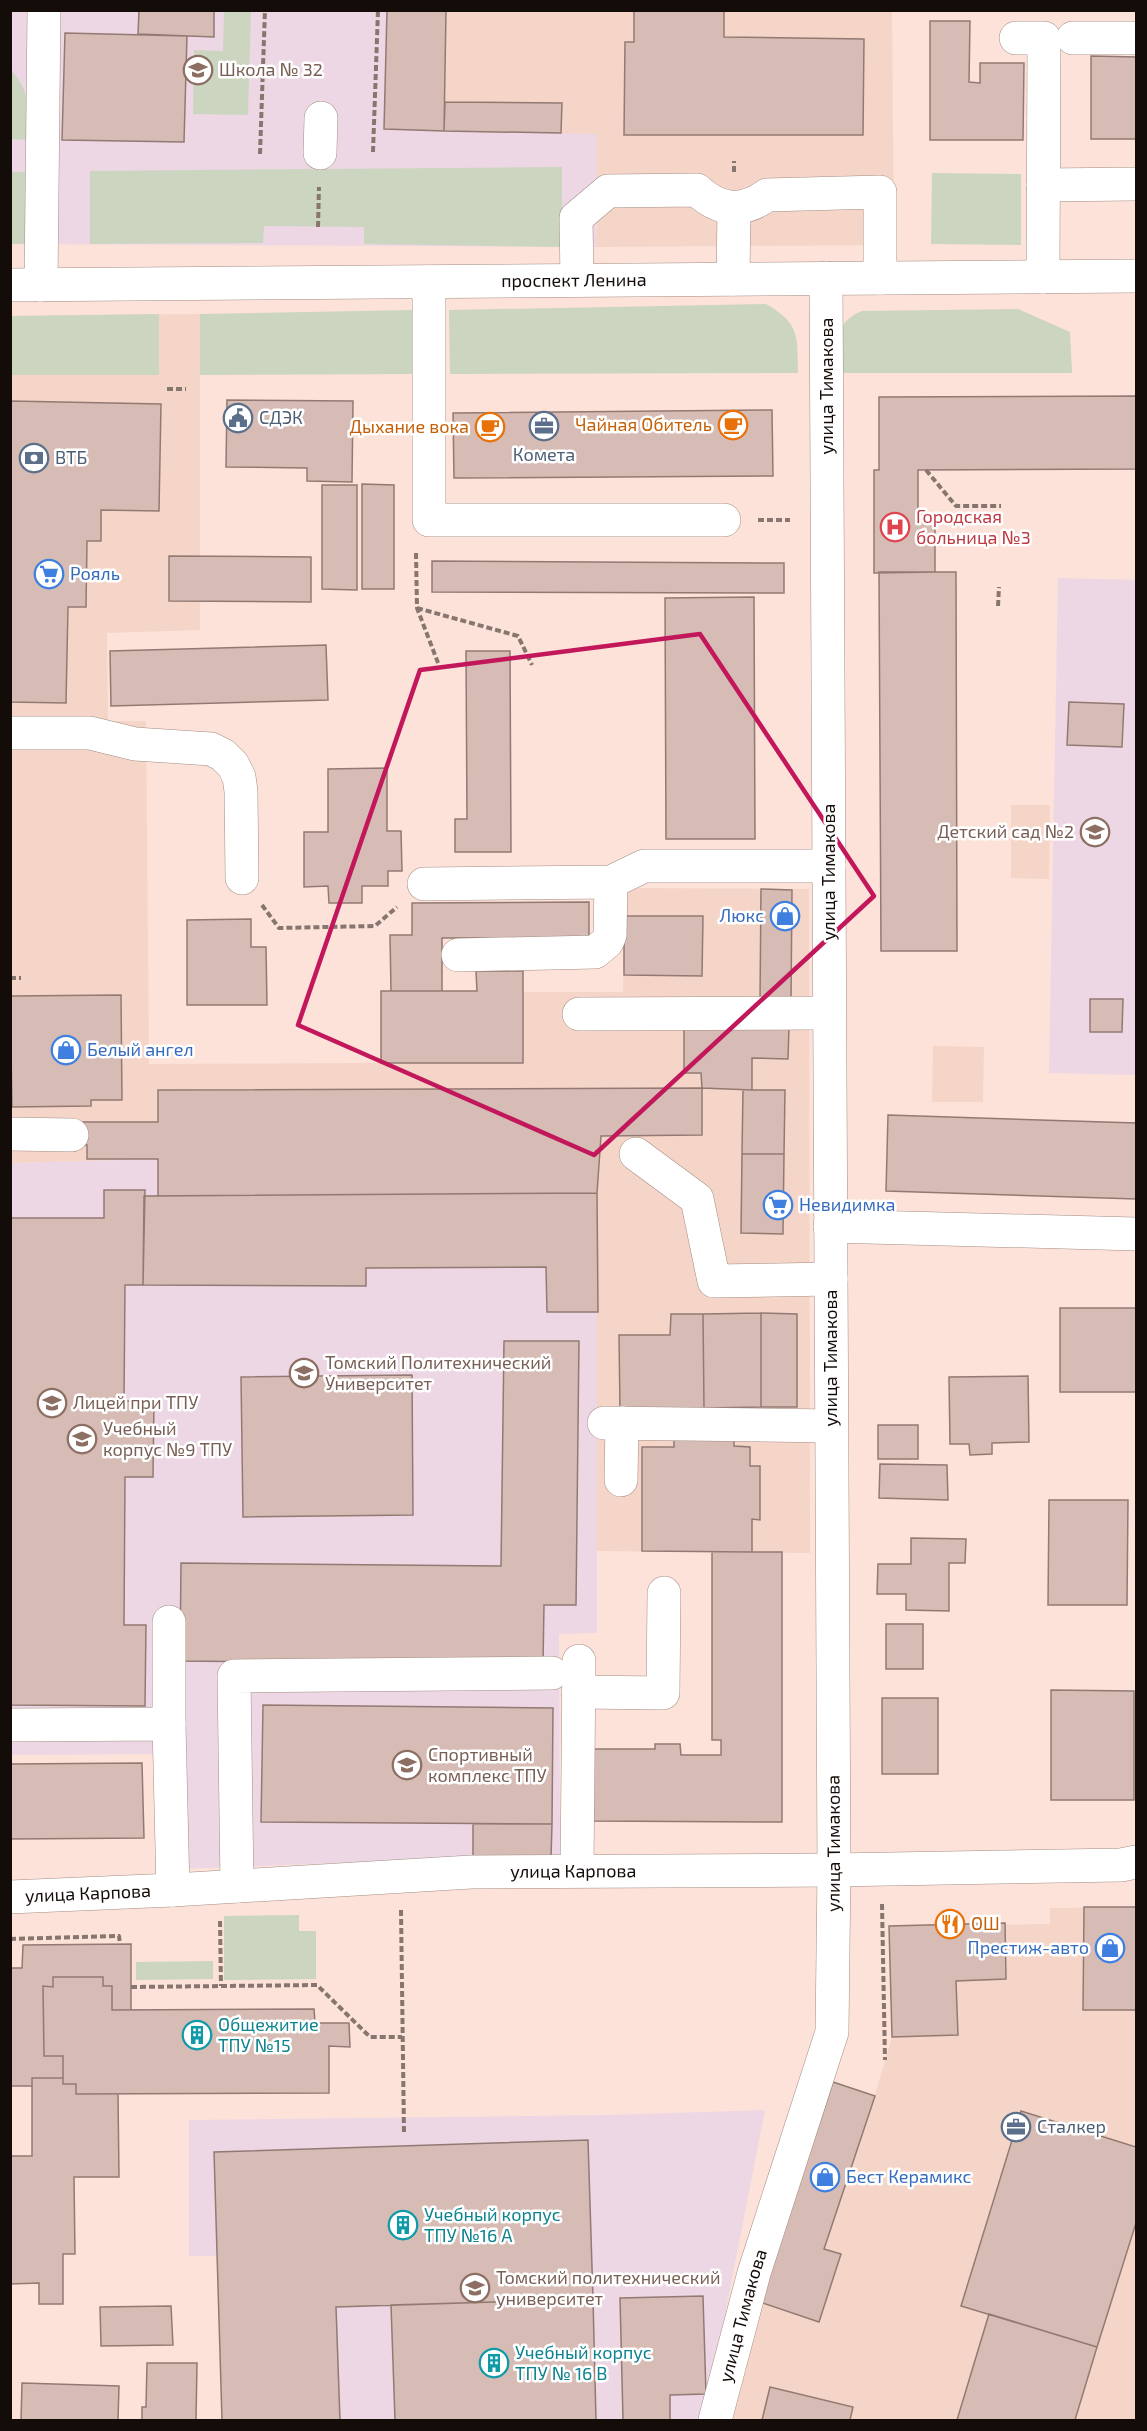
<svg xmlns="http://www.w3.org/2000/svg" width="1147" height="2431" font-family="'Exo 2',sans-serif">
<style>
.built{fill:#f5d5c7}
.education{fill:#eed7e4}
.green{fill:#cbd5bf}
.building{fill:#d6bcb4;stroke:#927a73;stroke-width:1.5}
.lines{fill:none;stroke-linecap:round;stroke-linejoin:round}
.minor-casing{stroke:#a48d83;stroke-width:34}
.major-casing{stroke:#a48d83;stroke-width:34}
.path{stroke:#87766f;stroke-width:4;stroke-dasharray:6 3;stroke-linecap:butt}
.minor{stroke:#fff;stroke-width:33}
.major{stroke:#fff;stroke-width:33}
.marked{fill:none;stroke:#c2185b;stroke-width:4.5;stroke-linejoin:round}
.labels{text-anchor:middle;stroke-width:5;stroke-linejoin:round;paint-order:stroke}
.education-label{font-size:18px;fill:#785e54;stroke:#fff;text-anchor:start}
.street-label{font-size:18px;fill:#140c08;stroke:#fff}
.service-label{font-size:18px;fill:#4e5e75;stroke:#fff;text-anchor:start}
.food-label{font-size:18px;fill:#c56008;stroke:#fff;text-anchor:end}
.health-label{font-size:18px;fill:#be3a42;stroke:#fff;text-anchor:start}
.shop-label{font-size:18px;fill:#366cbe;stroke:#fff;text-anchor:start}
.culture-label{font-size:18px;fill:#0d838f;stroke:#fff;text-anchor:start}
</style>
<rect width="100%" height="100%" fill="#fce2d8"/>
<path class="built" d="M387 11H892L894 245 596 247 597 209 384 129Z
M200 314V630L107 633 108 721H146L149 1064 381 1063 476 991V971H523V992H623L625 888 809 889 810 1553 597 1551V1193L158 1196V1159L11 1163 10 316Z
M1011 805H1050L1049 879 1011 878Z
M933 1046 984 1047 983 1102H932Z
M1136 1907V2420H728L760 2302 833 2082 875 2095 892 2037 889 1926 1050 1924V1908Z"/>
<path class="education" d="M10 11H387L384 129 597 134 596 247 11 244Z
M1058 578 1136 580V1075L1049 1073Z
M158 1159V1196L597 1193V1633L559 1634 560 1854 157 1870 155 1754 11 1755 10 1163Z
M765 2110 724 2320 699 2420H225L219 2256H189V2120L609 2115Z"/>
<path class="green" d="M224 11H251L248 115 193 114 194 50 223 51Z
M10 69C30 89 30 112 30 140L11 139Z
M562 167V247L364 244V227L264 226 263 243 90 244V171Z
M10 172H30V244H11Z
M932 173 1021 174V245L931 244Z
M766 304C801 324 797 337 798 373L450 374 449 310Z
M1018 309 1070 332 1072 373H841C840 344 831 324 862 311Z
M413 310 414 374 200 375V314Z
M159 314V375H11V316Z
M299 1915V1931H316V1979L224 1980V1916Z
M213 1961V1979L136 1980V1962Z"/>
<path class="building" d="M139 10H214V37L138 34Z
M387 10H446L444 131 384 129Z
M634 10H724V37L864 39 863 135H624L625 42H634Z
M930 21H970L969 82 980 83V63H1024L1023 140H930Z
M65 33 187 36 184 142 62 140Z
M1091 56 1136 57V139H1091Z
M445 102 562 103 561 133 444 131Z
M1136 396V469L918 470V514H935V572L874 573V470H879V397Z
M227 400 353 401 352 482 307 481V468L226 467Z
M10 401 161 404 159 511 101 510V541H87L86 607H68L66 703 10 702Z
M772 410 773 476 454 478 453 413Z
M362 484 394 485V589H362Z
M322 485H357V590L322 589Z
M169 556 311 557V602L169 601Z
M432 561 784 563V593L432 592Z
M879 572H956L957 951H881Z
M754 597 755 839H666L665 598Z
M326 645 328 700 111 706 110 651Z
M466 651H510L511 852H455V819H467Z
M1069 702 1124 704 1122 747 1067 745Z
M387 768V831H401L402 871H388V886H362V903H329L328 886 304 887V832H328V769Z
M761 889 792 890 791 1001H760Z
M589 902V938H442V991H391L390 935H412V903Z
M624 916H703L702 976 624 975Z
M251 919V947H266L267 1005H187V920Z
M476 971H523V1063H381V991H477Z
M121 995 122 1100H91V1106L12 1107 10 996Z
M1090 999H1123L1122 1032H1090Z
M684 1026 789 1027 788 1059 752 1058V1090L702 1088 701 1073H684Z
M702 1088V1135L601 1136 597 1193 158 1196V1159H87V1145H72V1122H158V1090Z
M743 1090H785L784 1154H742Z
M888 1115 1136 1123V1199L886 1191Z
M742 1154H784L783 1234 741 1233Z
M104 1190H145L143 1285H125L124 1401H154L153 1477H125L124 1625H146L145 1706 10 1705V1218H104Z
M597 1193 598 1312H547L546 1267 366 1268V1286L143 1285 144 1196Z
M1060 1308H1136V1392H1060Z
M761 1313V1407L704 1408 703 1314Z
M761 1313 797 1314V1407H761Z
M671 1314H703L704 1408 620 1409 619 1335H670Z
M504 1341H579L576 1605H544L543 1664 180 1661 181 1563 501 1566Z
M412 1375 413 1515 243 1517 241 1377Z
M1028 1376 1029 1442 992 1443V1454L970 1455 969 1444H950L949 1377Z
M878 1425H918V1459H878Z
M674 1436 734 1437V1446L750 1447V1466H760V1520L752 1519V1552L642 1551V1447H674Z
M880 1464 947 1465 948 1500 879 1498Z
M1049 1500H1128L1127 1605H1048Z
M911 1538 966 1539 965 1563H949V1611L906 1610V1594H877L878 1564H911Z
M712 1552H782V1822L590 1821 591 1749H655V1744H680L681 1755H721V1740H712Z
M886 1624H923V1669H886Z
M1051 1690 1134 1691V1800H1051Z
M882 1698H938V1774H882Z
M263 1705 553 1708 552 1824 261 1822Z
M142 1763 144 1838 10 1839V1764Z
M473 1824H552L551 1858 473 1857Z
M1084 1907H1136V2010H1083Z
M1005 1923 1006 1979 956 1981 958 2035 892 2037 889 1926Z
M131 1944V2010H112V1986H103V1977H53V1987L43 1986 44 2056H63V2078H32V2086H10V1968H22L23 1945Z
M53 1977H103V1986H112V2010L314 2009 315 2023H349L350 2047 329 2046V2093L76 2094V2084H63V2056H44L43 1986 53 1987Z
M32 2078H63V2084H76V2094H118L119 2177H74L75 2254H63V2304H39V2283L10 2284V2156H32Z
M833 2082 875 2096 824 2249 841 2254 819 2322 760 2302Z
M1021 2111 1136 2147V2223L1097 2347 961 2306Z
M588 2140 593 2299 336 2307 340 2420H222L214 2152Z
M703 2296 706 2394 670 2395V2420H623L620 2298Z
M593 2299 596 2420H395L391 2305Z
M171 2306 173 2345 101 2346 100 2307Z
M989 2314 1097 2347 1075 2420H957Z
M147 2363H197L196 2420H142V2407H146Z
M22 2383 119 2386 118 2420H21Z
M770 2387 853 2407 850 2420H762Z"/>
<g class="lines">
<g class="minor-casing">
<g id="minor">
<path d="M1016 38H1044L1043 277"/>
<path d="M1073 38H1136"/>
<path d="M320 153 321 118"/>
<path d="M1043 185 1136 184"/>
<path d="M733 279 734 208"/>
<path d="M577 280 576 218 608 191 697 190C719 211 743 213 767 195L880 192V278"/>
<path d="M429 282V520H724"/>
<path d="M41 285 44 10"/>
<path d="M10 733H90L135 744 211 749 223 755 233 765 239 777 241 791 242 878"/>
<path d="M424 884 611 882 644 866H829"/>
<path d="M458 955 595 952 607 942 610 935 611 882"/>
<path d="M579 1014 829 1013"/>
<path d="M10 1134 72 1135"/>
<path d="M636 1154 697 1199 714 1281 831 1279"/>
<path d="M830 1226 1136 1234"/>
<path d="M604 1423 831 1426"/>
<path d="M621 1480 622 1423"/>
<path d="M169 1622V1724"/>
<path d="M578 1692 663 1693 664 1593"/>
<path d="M10 1725 169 1724 173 1890"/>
<path d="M577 1870 579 1661"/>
<path d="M237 1886 234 1676 552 1673"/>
<path id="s1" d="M10 1897 173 1890 471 1872 834 1870 1121 1865 1136 1862"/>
<path id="s2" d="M715 2420 754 2273 832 2032 834 1870 826 278"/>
</g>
</g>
<g class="major-casing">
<g id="major">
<path id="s3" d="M10 285 1136 276"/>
</g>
</g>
<path class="path" d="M373 152 378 10
M260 154 265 10
M734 172V161
M318 227 319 187
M167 389H186
M926 470 956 506H1001
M758 520H790
M416 553 417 608 440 668
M998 606 999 587
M417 608 518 636 532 665
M262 905 279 928 375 926 397 907
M10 978H21
M882 1904 885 2060
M401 1910 404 2133
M220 1921 221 1986
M10 1939 119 1936 120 1944
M131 1987 317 1985 370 2037H402"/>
<use href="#minor" class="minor"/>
<use href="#major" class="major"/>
</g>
<path class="marked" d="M700 634 874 896 594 1155 298 1025 420 670Z"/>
<defs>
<g id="school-ring" transform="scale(1.5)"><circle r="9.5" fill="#fff" stroke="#8d6e63" stroke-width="1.5"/><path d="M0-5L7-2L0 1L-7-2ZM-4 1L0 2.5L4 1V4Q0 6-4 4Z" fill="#8d6e63"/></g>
<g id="civic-ring" transform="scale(1.5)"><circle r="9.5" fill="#fff" stroke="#5c6f8a" stroke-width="1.5"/><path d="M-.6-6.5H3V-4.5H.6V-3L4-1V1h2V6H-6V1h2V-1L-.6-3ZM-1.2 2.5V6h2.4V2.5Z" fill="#5c6f8a"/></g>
<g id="cafe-ring" transform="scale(1.5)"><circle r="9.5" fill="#fff" stroke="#e8710a" stroke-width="1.5"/><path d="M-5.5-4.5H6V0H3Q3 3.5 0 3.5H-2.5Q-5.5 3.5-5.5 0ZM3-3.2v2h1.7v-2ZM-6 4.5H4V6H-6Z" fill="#e8710a"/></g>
<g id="office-ring" transform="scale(1.5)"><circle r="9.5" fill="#fff" stroke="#5c6f8a" stroke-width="1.5"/><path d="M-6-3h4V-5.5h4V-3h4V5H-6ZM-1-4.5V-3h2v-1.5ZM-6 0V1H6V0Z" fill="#5c6f8a"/></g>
<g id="bank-ring" transform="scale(1.5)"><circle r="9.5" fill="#fff" stroke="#5c6f8a" stroke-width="1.5"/><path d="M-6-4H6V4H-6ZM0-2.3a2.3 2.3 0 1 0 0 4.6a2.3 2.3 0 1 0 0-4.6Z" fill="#5c6f8a"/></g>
<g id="hospital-ring" transform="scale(1.5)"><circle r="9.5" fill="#fff" stroke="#e0444e" stroke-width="1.5"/><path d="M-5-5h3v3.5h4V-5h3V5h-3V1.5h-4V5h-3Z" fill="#e0444e"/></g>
<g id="supermarket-ring" transform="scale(1.5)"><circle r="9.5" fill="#fff" stroke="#3f7fe0" stroke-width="1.5"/><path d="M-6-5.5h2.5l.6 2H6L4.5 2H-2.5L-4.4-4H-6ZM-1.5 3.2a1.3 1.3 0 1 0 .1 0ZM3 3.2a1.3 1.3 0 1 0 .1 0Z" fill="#3f7fe0"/></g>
<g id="shop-ring" transform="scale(1.5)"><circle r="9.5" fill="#fff" stroke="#3f7fe0" stroke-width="1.5"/><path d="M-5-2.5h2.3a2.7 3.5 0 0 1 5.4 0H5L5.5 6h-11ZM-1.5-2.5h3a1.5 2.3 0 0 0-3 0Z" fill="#3f7fe0"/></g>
<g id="university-ring" transform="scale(1.5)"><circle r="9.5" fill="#fff" stroke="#8d6e63" stroke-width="1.5"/><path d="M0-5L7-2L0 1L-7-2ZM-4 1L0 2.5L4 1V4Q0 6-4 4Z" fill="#8d6e63"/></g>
<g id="restaurant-ring" transform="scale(1.5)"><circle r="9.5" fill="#fff" stroke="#e8710a" stroke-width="1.5"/><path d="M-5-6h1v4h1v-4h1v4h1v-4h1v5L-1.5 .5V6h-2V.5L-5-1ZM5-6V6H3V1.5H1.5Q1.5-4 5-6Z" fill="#e8710a"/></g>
<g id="building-ring" transform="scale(1.5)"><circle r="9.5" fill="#fff" stroke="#0f9aa8" stroke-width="1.5"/><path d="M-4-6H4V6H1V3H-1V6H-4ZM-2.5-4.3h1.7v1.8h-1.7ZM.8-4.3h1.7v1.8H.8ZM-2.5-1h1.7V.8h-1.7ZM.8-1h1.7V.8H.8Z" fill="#0f9aa8"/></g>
</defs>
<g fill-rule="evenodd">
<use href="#school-ring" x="198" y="70"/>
<use href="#civic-ring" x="238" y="418"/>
<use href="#cafe-ring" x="733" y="425"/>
<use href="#office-ring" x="544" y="426"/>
<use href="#cafe-ring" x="490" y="427"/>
<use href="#bank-ring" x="34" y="458"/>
<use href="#hospital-ring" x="895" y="527"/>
<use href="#supermarket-ring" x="49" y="574"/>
<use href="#school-ring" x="1095" y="832"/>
<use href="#shop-ring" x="785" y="916"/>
<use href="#shop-ring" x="66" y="1050"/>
<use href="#supermarket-ring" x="778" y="1205"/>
<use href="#university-ring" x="304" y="1373"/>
<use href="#school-ring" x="52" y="1403"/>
<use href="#university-ring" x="82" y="1439"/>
<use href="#university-ring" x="407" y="1765"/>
<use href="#restaurant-ring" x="950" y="1924"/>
<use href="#shop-ring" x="1110" y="1948"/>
<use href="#building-ring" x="197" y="2035"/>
<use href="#office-ring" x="1016" y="2127"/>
<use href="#shop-ring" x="825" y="2177"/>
<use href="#building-ring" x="403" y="2225"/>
<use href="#university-ring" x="475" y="2288"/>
<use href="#building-ring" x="494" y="2363"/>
</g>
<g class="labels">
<g class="education-label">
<text x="219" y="76">Школа № 32</text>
<text x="1074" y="838" text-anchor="end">Детский сад №2</text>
<text x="325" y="1369">Томский Политехнический<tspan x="325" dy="21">Университет</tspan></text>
<text x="73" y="1409">Лицей при ТПУ</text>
<text x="103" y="1435">Учебный<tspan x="103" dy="21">корпус №9 ТПУ</tspan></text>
<text x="428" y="1761">Спортивный<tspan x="428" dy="21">комплекс ТПУ</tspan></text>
<text x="496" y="2284">Томский политехнический<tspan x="496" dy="21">университет</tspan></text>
</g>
<g class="street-label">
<text dy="6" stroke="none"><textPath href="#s3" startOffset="564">проспект Ленина</textPath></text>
<text transform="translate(827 386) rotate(-90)" y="6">улица Тимакова</text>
<text transform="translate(829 872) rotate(-90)" y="6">улица Тимакова</text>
<text transform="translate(831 1358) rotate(-90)" y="6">улица Тимакова</text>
<text dy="6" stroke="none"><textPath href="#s2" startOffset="594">улица Тимакова</textPath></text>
<text dy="6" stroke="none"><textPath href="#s1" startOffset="564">улица Карпова</textPath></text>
<text dy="6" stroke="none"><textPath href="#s1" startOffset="78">улица Карпова</textPath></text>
<text dy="6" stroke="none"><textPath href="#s2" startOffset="108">улица Тимакова</textPath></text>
</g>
<g class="service-label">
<text x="259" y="424">СДЭК</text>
<text x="544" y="461" text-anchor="middle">Комета</text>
<text x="55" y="464">ВТБ</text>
<text x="1037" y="2133">Сталкер</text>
</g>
<g class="food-label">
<text x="712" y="431">Чайная Обитель</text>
<text x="469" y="433">Дыхание вока</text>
<text x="971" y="1930" text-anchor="start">ОШ</text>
</g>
<g class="health-label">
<text x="916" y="523">Городская<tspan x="916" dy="21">больница №3</tspan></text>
</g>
<g class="shop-label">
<text x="70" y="580">Рояль</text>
<text x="764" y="922" text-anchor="end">Люкс</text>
<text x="87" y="1056">Белый ангел</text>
<text x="799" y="1211">Невидимка</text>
<text x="1089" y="1954" text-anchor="end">Престиж-авто</text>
<text x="846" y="2183">Бест Керамикс</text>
</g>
<g class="culture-label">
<text x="218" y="2031">Общежитие<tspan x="218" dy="21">ТПУ №15</tspan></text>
<text x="424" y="2221">Учебный корпус<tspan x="424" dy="21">ТПУ №16 А</tspan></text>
<text x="515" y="2359">Учебный корпус<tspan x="515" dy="21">ТПУ № 16 В</tspan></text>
</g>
</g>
<rect width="1147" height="2431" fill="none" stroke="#140c08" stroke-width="24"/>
</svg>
